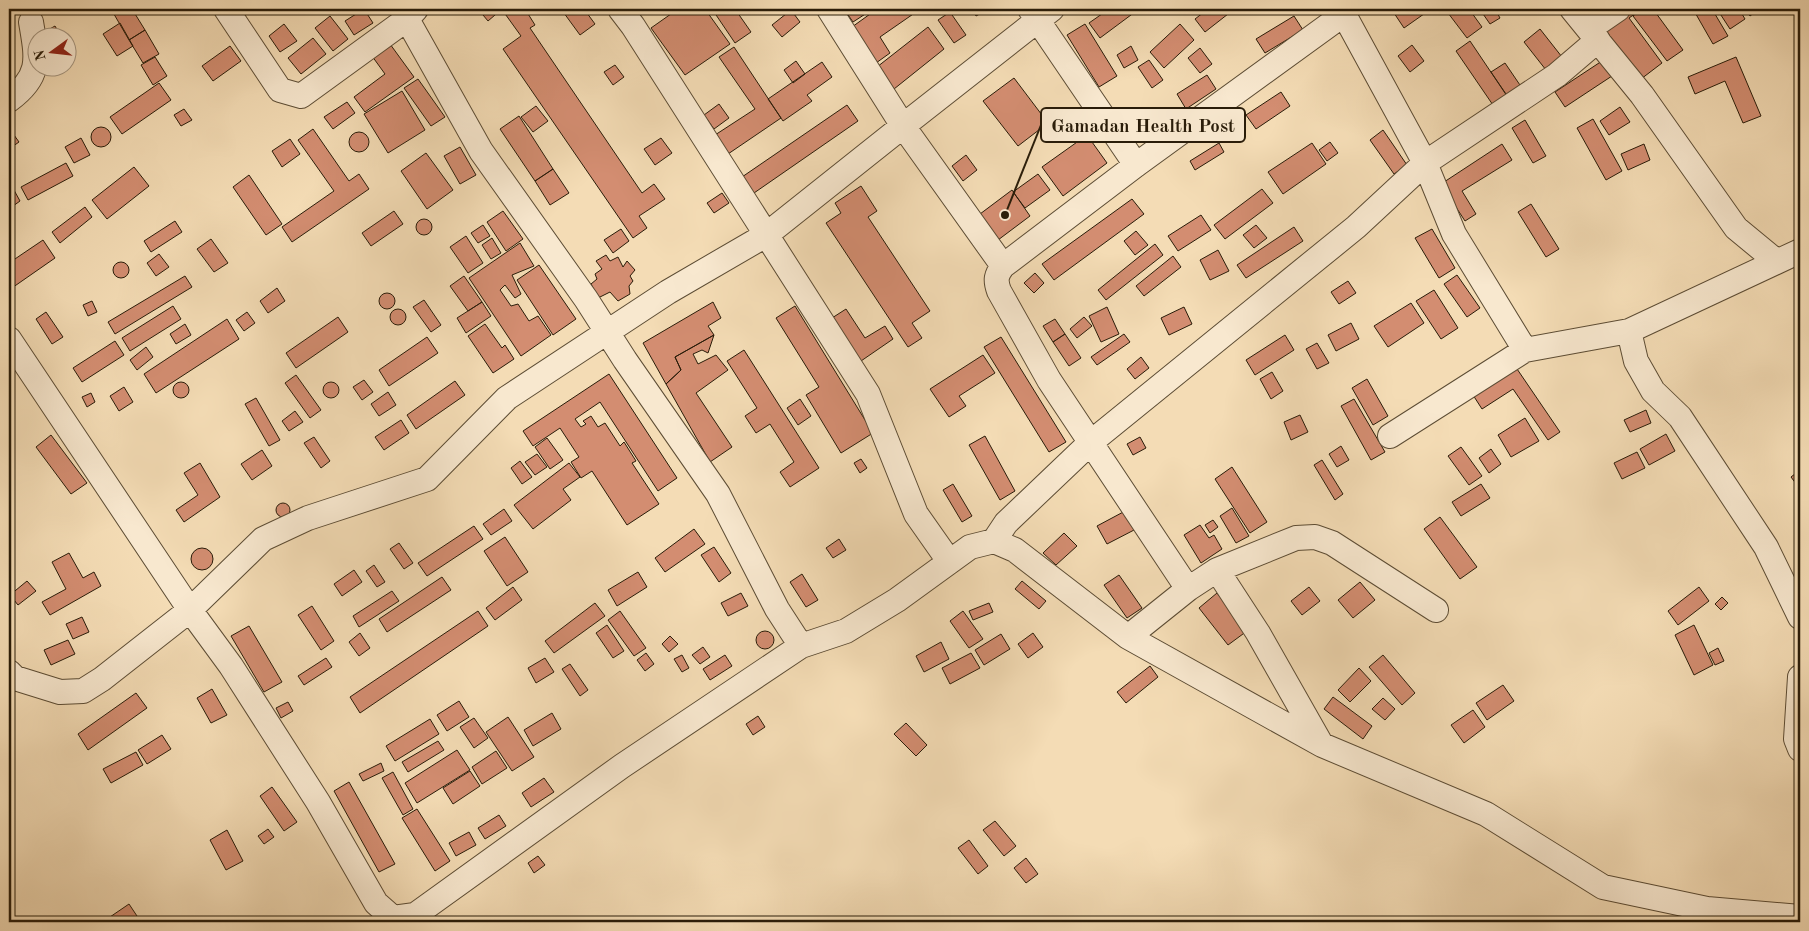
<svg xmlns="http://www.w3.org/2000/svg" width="1809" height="931" font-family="'Old Standard TT',serif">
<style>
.building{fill:#d38d71;stroke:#291c09}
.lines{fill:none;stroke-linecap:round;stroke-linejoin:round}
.minor-casing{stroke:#5c4c34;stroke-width:26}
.minor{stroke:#f8e8cf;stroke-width:24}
.leader{fill:none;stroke:#291c09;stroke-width:2}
.callout-dot{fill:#291c09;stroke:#f8e8cf;stroke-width:2}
.callout{fill:#f8e8cf;stroke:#291c09;stroke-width:2}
.callout-label{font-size:19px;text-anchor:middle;font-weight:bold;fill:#291c09}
</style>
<rect width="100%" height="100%" fill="#f4dcb5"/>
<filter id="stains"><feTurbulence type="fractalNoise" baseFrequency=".004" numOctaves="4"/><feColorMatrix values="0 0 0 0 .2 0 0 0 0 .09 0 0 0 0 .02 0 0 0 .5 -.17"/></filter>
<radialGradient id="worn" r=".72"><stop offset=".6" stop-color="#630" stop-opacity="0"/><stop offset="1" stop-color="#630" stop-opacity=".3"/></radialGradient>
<path class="building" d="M111 9H132L145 30 129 40Z
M364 9 373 23 354 35 345 21Z
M478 9H502L488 21Z
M506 9H525L535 25 530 28 642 193 654 184 665 199 639 216 647 228 633 238 503 49 521 36 503 11Z
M561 9H584L595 24 580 35Z
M678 9H705L730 44 685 75 651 28Z
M712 9H735L751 32 735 43Z
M844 9H873L853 22Z
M877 9 919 10 880 37 890 53 876 63 852 27Z
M972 9H986L987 10 976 16Z
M1109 9H1139L1100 38 1089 23Z
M1208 9H1225L1228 14 1205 32 1195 19Z
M1395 9H1431L1404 28 1392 10Z
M1445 9H1469L1482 27 1467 38Z
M1484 9H1495L1500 18 1490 24 1481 11Z
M1624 9H1642L1629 18 1662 63 1641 79 1602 25Z
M1642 9H1653L1683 50 1667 61 1633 16Z
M1693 9H1712L1728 36 1713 44Z
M1717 9H1739L1745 19 1730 29Z
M1745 9H1759L1750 16Z
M791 10 800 22 782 37 772 25Z
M950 12 966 35 954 43 938 20Z
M330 16 348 39 333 51 315 28Z
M1294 16 1303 30 1265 53 1256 39Z
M120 23 133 46 117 56 103 34Z
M284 24 297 41 280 52 269 36Z
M1085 24 1117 76 1099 87 1067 35Z
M1180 24 1194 40 1164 68 1150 52Z
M55 26 62 38H41L39 35Z
M928 27 944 49 894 89 877 67Z
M1540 29 1562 57 1546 70 1524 42Z
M145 30 159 54 143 63 129 40Z
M313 38 326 54 301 74 288 58Z
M1470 41 1509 99 1495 108 1456 51Z
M390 44 414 77 365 112 354 97 385 74 372 56Z
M1412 45 1424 61 1410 72 1398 56Z
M230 46 241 61 213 81 202 66Z
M1131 46 1138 60 1124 68 1117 55Z
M734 47 781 118 728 154 715 135 755 109 719 57Z
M1200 48 1212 64 1200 73 1188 58Z
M155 57 167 76 153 85 141 65Z
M1736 57 1761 116 1743 123 1725 81 1695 94 1688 77Z
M1605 59 1615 74 1565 107 1555 92Z
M1149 60 1163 80 1152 88 1138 67Z
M796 61 805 74 793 83 784 70Z
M822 62 832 77 807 95 812 101 783 121 768 99Z
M1505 63 1522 88 1508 97 1491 72Z
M615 65 624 77 613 85 604 72Z
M1207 75 1216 89 1186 109 1177 94Z
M1014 78 1048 123 1018 146 983 101Z
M418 79 445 117 431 126 404 88Z
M159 83 171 100 122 134 110 117Z
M402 91 425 130 388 153 364 114Z
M1281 92 1290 106 1256 129 1246 115Z
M347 102 355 113 333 129 324 117Z
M719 104 729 118 714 129 704 115Z
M847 105 858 121 754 193 742 177Z
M536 106 548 121 533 132 521 117Z
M1620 107 1630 122 1609 135 1600 121Z
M184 109 192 120 181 126 174 115Z
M519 116 553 169 535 181 500 129Z
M1593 119 1622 171 1606 180 1577 128Z
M1525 120 1546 156 1533 163 1512 128Z
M91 137a10 10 0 1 1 20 0a10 10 0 1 1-20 0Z
M9 128 19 142 9 149Z
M313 129 349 181 359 174 369 189 292 242 282 227 334 191 298 140Z
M1383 130 1407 165 1394 174 1370 140Z
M349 142a10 10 0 1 1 20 0a10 10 0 1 1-20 0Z
M1087 135 1107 163 1063 196 1042 167Z
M81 138 90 155 74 163 65 147Z
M661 138 672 153 655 165 644 149Z
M290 139 300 154 282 167 272 151Z
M1330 142 1338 153 1327 161 1319 150Z
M1219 143 1224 152 1195 170 1190 161Z
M1312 143 1326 164 1283 194 1268 172Z
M1502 144 1512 160 1462 191 1476 214 1465 221 1441 184Z
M1644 144 1650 160 1628 170 1621 154Z
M460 147 476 175 460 184 444 156Z
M426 153 453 190 427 209 401 171Z
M966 155 977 170 963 181 952 166Z
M66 163 73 176 28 200 21 187Z
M134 167 149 186 107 219 92 200Z
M553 169 569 193 550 205 535 181Z
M1038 174 1050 190 1025 208 1013 192Z
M249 175 282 224 266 235 233 187Z
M9 181 20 201 9 209Z
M861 186 877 211 868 217 930 311 912 323 922 338 908 347 826 223 841 213 835 203Z
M1262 189 1273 203 1225 239 1214 225Z
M1012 190 1030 216 998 240 980 214Z
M722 193 729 203 714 213 707 203Z
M1132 199 1144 214 1054 280 1042 264Z
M1531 204 1559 249 1546 257 1518 212Z
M85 207 92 217 60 243 52 232Z
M394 211 403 224 371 246 362 233Z
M503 211 523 239 506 251 487 222Z
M1201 215 1211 230 1178 251 1168 236Z
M416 227a8 8 0 1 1 16 0a8 8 0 1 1-16 0Z
M175 221 182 232 151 252 144 241Z
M483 225 490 236 478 243 471 233Z
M1256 225 1267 238 1254 248 1243 235Z
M1294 227 1303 241 1246 278 1237 265Z
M621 229 629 241 613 253 604 240Z
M1432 229 1455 268 1439 278 1415 238Z
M1136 231 1148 245 1135 255 1124 241Z
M466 236 483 263 468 273 450 247Z
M492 238 501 253 491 259 482 245Z
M211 239 228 263 214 272 197 249Z
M43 240 55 258 9 290V263Z
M520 243 534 266 512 275 521 294 515 298 505 285 500 290 511 306 518 304 529 321 538 316 551 335 521 356 469 278Z
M1155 244 1163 255 1106 300 1098 290Z
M1218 250 1229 271 1210 280 1200 260Z
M159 254 169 267 156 276 147 263Z
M606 255 610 261 618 257 623 267 627 261 635 270 630 276 633 281 629 286 630 294 618 301 610 292 598 298 591 284 597 279 595 274 602 269 596 261Z
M1173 256 1181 267 1144 296 1136 286Z
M113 270a8 8 0 1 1 16 0a8 8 0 1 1-16 0Z
M539 265 576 319 553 335 517 280Z
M1035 273 1044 283 1034 293 1024 283Z
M1457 275 1480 308 1467 317 1444 284Z
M185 276 192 287 115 334 108 322Z
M464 276 482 302 468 311 450 286Z
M1348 281 1356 293 1339 304 1331 292Z
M277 288 285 301 268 313 260 301Z
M1434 290 1458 328 1441 339 1416 301Z
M379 301a8 8 0 1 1 16 0a8 8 0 1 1-16 0Z
M424 300 441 325 431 332 413 307Z
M92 301 97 312 88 316 83 305Z
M482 302 491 316 466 333 457 318Z
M713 302 721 318 708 326 714 335 675 357 681 370 666 384 643 343Z
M1411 303 1424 323 1388 347 1374 326Z
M173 306 181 319 130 351 122 338Z
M795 306 873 433 841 453 806 395 819 387 776 318Z
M1107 307 1119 334 1101 342 1089 316Z
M1184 307 1192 324 1169 335 1161 318Z
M846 309 865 338 885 326 893 339 861 361 832 318Z
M390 317a8 8 0 1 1 16 0a8 8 0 1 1-16 0Z
M46 312 63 337 52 344 36 319Z
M247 312 255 323 244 331 236 320Z
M338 317 348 332 296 368 286 353Z
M1084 317 1092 326 1077 338 1070 329Z
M227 319 239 339 156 393 144 374Z
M1055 319 1065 334 1053 342 1043 326Z
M1351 323 1359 339 1336 351 1328 335Z
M185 324 191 335 176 344 170 334Z
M485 324 502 348 505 345 514 359 493 373 468 336Z
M1065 334 1081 358 1069 366 1053 342Z
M1124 334 1130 342 1097 365 1091 357Z
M714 335 708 353 702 350 693 354 698 364 716 355 728 370 696 393 732 447 710 462 666 384 681 370 675 357Z
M1285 335 1294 350 1255 375 1246 360Z
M427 337 438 353 389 386 379 370Z
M1001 337 1066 442 1049 452 984 347Z
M115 341 124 355 82 382 73 368Z
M1317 343 1329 363 1317 369 1306 349Z
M146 347 153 357 137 370 130 360Z
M744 350 819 468 790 487 780 472 794 462 770 424 756 433 745 416 757 408 727 361Z
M983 355 995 373 959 396 966 406 949 417 930 389Z
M1141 357 1149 368 1135 379 1127 369Z
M1515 366 1560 432 1548 440 1513 389 1482 409 1473 395Z
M1272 372 1283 391 1271 399 1260 379Z
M609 374 677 478 658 491 600 402 575 419 581 427 586 424 583 421 591 416 598 427 605 423 620 446 624 442 636 461 632 463 659 504 627 525 592 471 581 478 571 462 579 457 560 428 533 446 523 431Z
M296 375 321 410 310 418 285 383Z
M1367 379 1388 416 1373 425 1352 388Z
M364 380 373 392 362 400 353 387Z
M455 381 465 395 416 429 407 415Z
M323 390a8 8 0 1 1 16 0a8 8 0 1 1-16 0Z
M173 390a8 8 0 1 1 16 0a8 8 0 1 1-16 0Z
M124 387 133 402 119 411 110 396Z
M388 392 396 405 379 416 371 404Z
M91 393 95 402 87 407 82 397Z
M256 398 280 440 269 446 245 404Z
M800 399 811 416 798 425 787 408Z
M1354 399 1385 452 1371 460 1341 406Z
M1646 410 1651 423 1630 432 1624 420Z
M295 411 303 422 289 431 282 421Z
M1300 415 1308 432 1291 440 1284 422Z
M1525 418 1539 441 1511 457 1498 435Z
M401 420 409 433 384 450 375 437Z
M1666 434 1675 451 1649 465 1640 449Z
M51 435 87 483 71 494 36 447Z
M985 436 1015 491 1000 500 969 445Z
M314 437 330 461 321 468 304 443Z
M1140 437 1146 448 1133 455 1127 444Z
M547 438 563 460 550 469 535 447Z
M1341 446 1349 460 1337 467 1329 454Z
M1461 447 1482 476 1469 485 1448 456Z
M1491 449 1501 464 1489 473 1479 458Z
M262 450 272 466 252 480 241 464Z
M1637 452 1645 468 1622 479 1614 463Z
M537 454 547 467 535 475 525 462Z
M861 459 867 468 860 473 854 463Z
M1322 460 1343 494 1335 500 1314 465Z
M520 461 532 477 522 484 511 468Z
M200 463 220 497 184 522 176 510 198 495 184 473Z
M569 463 580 477 563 489 571 500 533 529 514 505Z
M1232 467 1267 522 1250 533 1215 479Z
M1800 470V489L1791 477Z
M953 484 972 516 962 522 943 490Z
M1481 484 1490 498 1461 516 1452 502Z
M276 510a7 7 0 1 1 14 0a7 7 0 1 1-14 0Z
M1232 508 1249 536 1236 543 1220 516Z
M504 509 512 521 491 535 483 524Z
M1127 510 1136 529 1107 544 1097 526Z
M1440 517 1477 567 1460 579 1424 529Z
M1213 520 1218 527 1210 533 1205 525Z
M1200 525 1209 538 1214 535 1222 549 1201 563 1184 535Z
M474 526 483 539 427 576 418 563Z
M694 529 705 544 665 572 655 558Z
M1064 533 1077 546 1056 565 1043 553Z
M505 537 528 572 507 586 484 551Z
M839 539 846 550 833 558 826 548Z
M399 543 413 563 404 569 390 549Z
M714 547 731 573 719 582 701 555Z
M191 559a11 11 0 1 1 22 0a11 11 0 1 1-22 0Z
M69 553 83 578 94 572 101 586 50 615 42 602 66 589 52 562Z
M374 565 385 582 377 587 366 571Z
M354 570 362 582 342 596 334 584Z
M638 572 647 587 617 606 608 590Z
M802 574 818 600 806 607 790 582Z
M1119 575 1142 608 1127 618 1104 585Z
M442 577 451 590 387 632 379 619Z
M27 581 36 591 18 605 10 595Z
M1022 581 1046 601 1039 609 1015 589Z
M1360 582 1375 600 1353 618 1338 600Z
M513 587 522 600 495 620 486 608Z
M1309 587 1320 601 1302 615 1291 601Z
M1699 587 1709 601 1678 625 1668 611Z
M392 591 399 601 359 627 353 616Z
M741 593 748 606 728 616 721 603Z
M1217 593 1247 631 1228 645 1199 608Z
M1722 597 1728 603 1721 610 1715 604Z
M595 603 605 616 554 653 545 641Z
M989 603 993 612 973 620 969 611Z
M312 606 334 641 321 650 298 615Z
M478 611 488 626 360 713 350 697Z
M620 611 646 648 634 656 608 620Z
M963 611 983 639 969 648 950 621Z
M82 617 89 632 73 639 66 624Z
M607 625 624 651 613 658 596 633Z
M1694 625 1713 665 1694 675 1675 635Z
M249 626 282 682 264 692 231 636Z
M756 640a9 9 0 1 1 18 0a9 9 0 1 1-18 0Z
M360 633 370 648 359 656 349 642Z
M1033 633 1043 647 1028 658 1018 644Z
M1001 634 1010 649 984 665 975 650Z
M670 636 678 644 669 652 662 644Z
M68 640 75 654 51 665 44 650Z
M941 642 949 659 924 672 916 656Z
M703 647 710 657 700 664 692 655Z
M1718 648 1724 661 1715 665 1709 653Z
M646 653 654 664 645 671 637 660Z
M971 653 980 668 950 684 942 668Z
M682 655 689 668 682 672 674 659Z
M725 655 732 666 710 680 703 669Z
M1383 655 1415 693 1402 705 1369 667Z
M326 658 332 667 304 685 298 676Z
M545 658 554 672 536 683 528 668Z
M570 664 588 690 580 696 562 669Z
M1150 666 1158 677 1126 703 1117 692Z
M1359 668 1371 681 1350 702 1338 690Z
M1503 685 1514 701 1487 720 1476 703Z
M212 689 227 715 211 723 197 698Z
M136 693 147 708 88 750 78 734Z
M1333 697 1372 726 1363 739 1324 709Z
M1383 698 1395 709 1385 720 1372 709Z
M459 701 469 717 447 731 437 715Z
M288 702 293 711 281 718 276 708Z
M1473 710 1485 727 1464 743 1451 725Z
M552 713 561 729 533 746 524 730Z
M758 716 765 727 753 735 746 724Z
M508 717 534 757 512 771 486 732Z
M474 718 488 738 474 748 460 727Z
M430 719 439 734 395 761 386 746Z
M906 723 927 745 916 756 894 734Z
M162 735 171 749 147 764 138 750Z
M438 741 444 750 408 772 402 762Z
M457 750 470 770 417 803 405 783Z
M496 751 507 768 482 784 472 767Z
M136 752 143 765 111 783 103 769Z
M381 763 384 771 363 781 359 774Z
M470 771 480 786 453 804 443 788Z
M393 772 413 809 403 815 382 778Z
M544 778 554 792 531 807 522 793Z
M349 782 395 864 379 872 334 791Z
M272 787 297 822 284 831 260 796Z
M417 809 450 861 435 871 402 818Z
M499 815 506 826 485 839 478 828Z
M995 821 1016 846 1004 856 983 830Z
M268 829 274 837 264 844 258 836Z
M227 830 243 861 226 870 210 840Z
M469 832 476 845 456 856 449 843Z
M969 840 988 866 978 874 958 848Z
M538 856 545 865 534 873 528 863Z
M1026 858 1038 874 1026 883 1014 868Z
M129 904 139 919 134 922H109L107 919Z"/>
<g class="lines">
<g class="minor-casing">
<path id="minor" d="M226 9 280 90 301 96 407 19
M416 9 407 19 481 151 586 299 625 360 718 494 777 609 801 646 846 631 897 600 970 547 994 541 1015 550 1128 637 1322 745 1486 814 1603 887 1707 909 1800 917
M620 9 633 26 868 394 916 514 949 561
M1030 9 1136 165
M1341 9 1425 163 1454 234 1525 350 1629 331
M1572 9 1642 95 1736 228 1776 261
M1589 29 1618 9
M9 100C42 76 37 58 31 22
M1800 251 1629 331 1636 361 1653 391 1680 417 1766 547 1800 617
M1003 266 903 126 1052 9
M9 339 190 610 231 666 318 802 376 903 393 918 415 915 622 766 801 646
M1390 436 1525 350
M994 541 1006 523 1090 443 1356 227 1425 163 1557 75 1598 40
M1217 570 1258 633 1321 744
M1188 589 1217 570 1296 538 1315 537 1332 543 1436 610
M1128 637 1188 589 1049 380 999 291C995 280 996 275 1003 266L1136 165 1344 14
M9 672 15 678 60 692 83 691 102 679 190 610 263 539 308 518 427 479 507 398 668 292 766 235 903 126 829 9
M1800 677 1796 739 1800 749"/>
</g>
<use href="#minor" class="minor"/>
</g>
<path class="leader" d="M1005 215L1041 125"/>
<circle class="callout-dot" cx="1005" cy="215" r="5"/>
<rect class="callout" x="1041" y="108" width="204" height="34" rx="5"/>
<g class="callout-label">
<text x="1143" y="132">Gamadan Health Post</text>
</g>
<rect width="1809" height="931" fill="none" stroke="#f4dcb5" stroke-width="30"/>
<rect x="10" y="10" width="1789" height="911" fill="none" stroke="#291c09" stroke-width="2.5"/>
<rect x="15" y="15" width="1779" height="901" fill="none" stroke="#291c09"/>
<g transform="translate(52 52) rotate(255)"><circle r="24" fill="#f8e8cf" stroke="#a59680"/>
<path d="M0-4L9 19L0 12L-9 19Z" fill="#8f2418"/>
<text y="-8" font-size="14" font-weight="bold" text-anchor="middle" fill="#291c09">N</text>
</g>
<rect width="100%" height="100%" filter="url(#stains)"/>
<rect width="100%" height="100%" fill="url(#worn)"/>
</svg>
